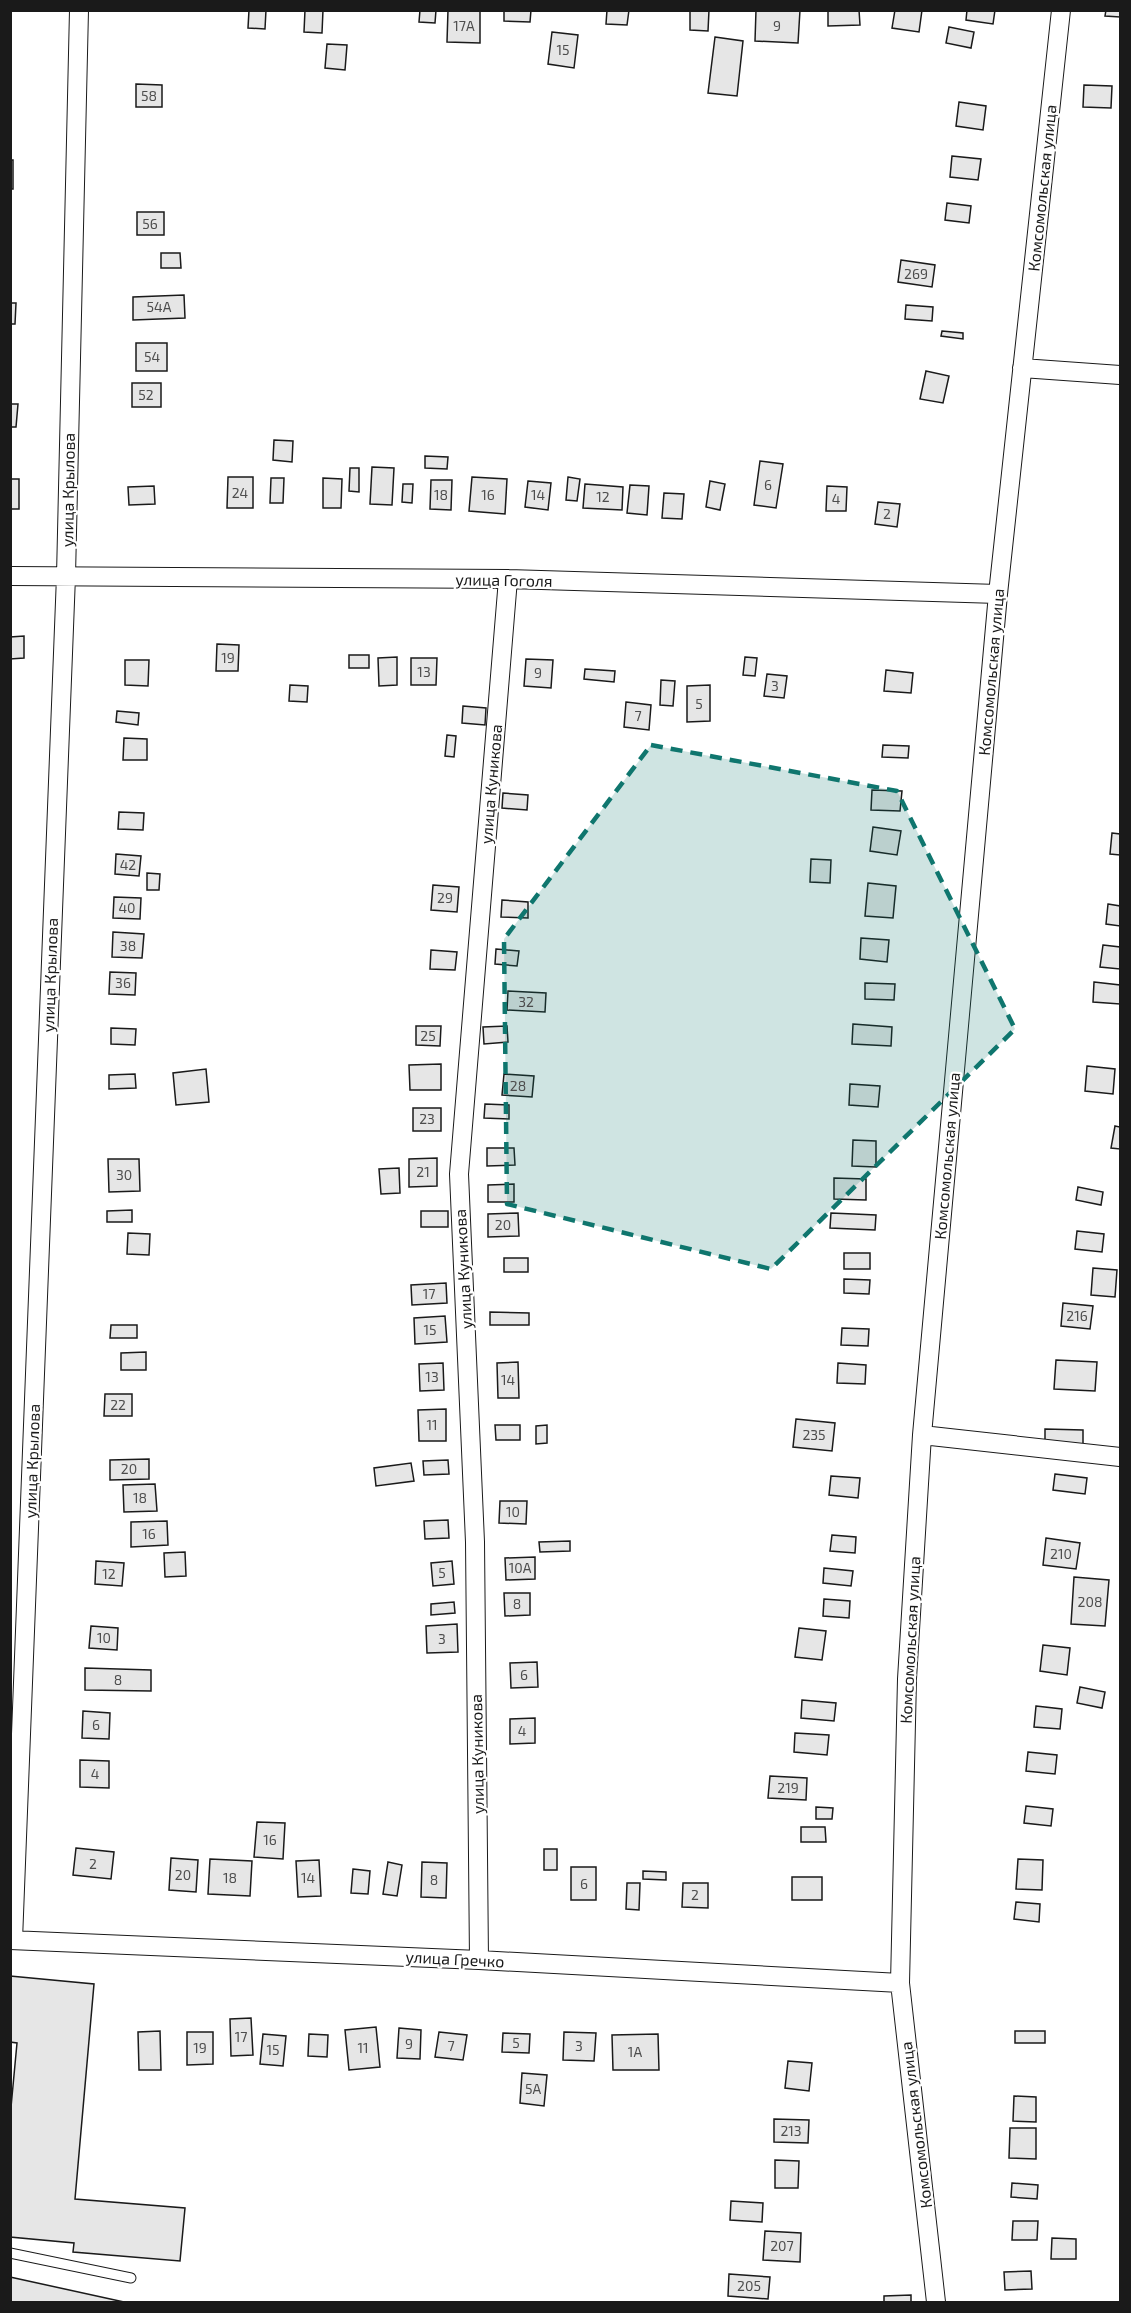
<svg xmlns="http://www.w3.org/2000/svg" width="1131" height="2313" font-family="'Exo 2',sans-serif">
<style>
.building{fill:#e6e6e6;stroke:#1a1a1a;stroke-width:1.5}
.lines{fill:none;stroke-linecap:round;stroke-linejoin:round}
.lane-casing{stroke:#1a1a1a;stroke-width:11}
.street-casing{stroke:#1a1a1a;stroke-width:20}
.lane{stroke:#fff;stroke-width:9}
.street{stroke:#fff;stroke-width:18}
.marked{fill:#0f766e;fill-opacity:0.2;stroke:#0f766e;stroke-width:4.5;stroke-dasharray:12 8;stroke-linejoin:round}
.labels{text-anchor:middle;stroke-width:4.5;stroke-linejoin:round;paint-order:stroke}
.number-label{font-size:14px;fill:#4d4d4d}
.street-label{font-size:16px;fill:#1a1a1a;stroke:#fff}
</style>
<rect width="100%" height="100%" fill="#fff"/>
<path class="building" d="M249 10H266L265 29 248 28Z
M305 10H323L322 33 304 32Z
M420 10H436L435 23 419 22Z
M448 10H480V43L447 42Z
M504 10H531L530 22 504 21Z
M607 10H629L627 25 606 24Z
M690 10H709L708 31 690 30Z
M756 10H800L798 43 755 41Z
M828 10H859L860 25 828 26Z
M895 10H922L919 32 892 28Z
M967 10H995L993 24 966 20Z
M1106 10H1120V17L1105 16Z
M949 27 974 32 971 48 946 43Z
M552 32 578 35 574 68 548 64Z
M715 37 743 41 737 96 708 93Z
M327 44 347 45 345 70 325 68Z
M136 84 162 85V107H136Z
M1084 85 1112 86 1111 108 1083 107Z
M959 102 986 106 983 130 956 126Z
M952 156 981 159 978 180 950 177Z
M10 160H13V189H10Z
M947 203 971 206 969 223 945 220Z
M137 212H164V235H137Z
M161 253H180L181 268H161Z
M901 260 935 265 932 287 898 282Z
M184 295 185 318 133 320V297Z
M10 303H16L15 324H10Z
M906 305 933 307 932 321 905 319Z
M942 331 963 333V339L941 336Z
M136 343H167V371H136Z
M926 371 949 376 943 403 920 399Z
M132 383H161V407H132Z
M10 404H18L16 427H10Z
M274 440 293 441 292 462 273 460Z
M425 456 448 457 447 469 425 468Z
M760 461 783 464 776 508 754 505Z
M372 467 394 468 392 505 370 504Z
M350 468H359V492L349 491Z
M228 477H253V508H227Z
M472 477 507 479 505 514 469 511Z
M568 477 580 479 577 501 566 500Z
M271 478H284L283 503H270Z
M323 478 342 479 341 508H323Z
M10 479H19V509H10Z
M431 480H452L451 510 430 509Z
M528 481 551 483 548 510 525 507Z
M710 481 725 484 720 510 706 507Z
M403 484H413L412 503 402 502Z
M585 484 623 487 622 510 583 508Z
M630 485 649 486 647 515 627 513Z
M154 486 155 504 129 505 128 487Z
M827 486 847 487 846 511H826Z
M664 493 684 494 682 519 662 518Z
M878 502 900 504 897 527 875 524Z
M24 636V658L10 659V637Z
M217 644 239 645 238 671H216Z
M349 655H369V668H349Z
M397 657V685L379 686 378 658Z
M745 657 757 658 755 676 743 675Z
M411 658H437L436 685H411Z
M526 659 553 660 551 688 524 686Z
M125 660H149L148 686 125 685Z
M585 669 615 671 614 682 584 679Z
M886 670 913 673 911 693 884 691Z
M767 674 787 676 784 698 764 696Z
M661 680 675 681 673 706 660 705Z
M290 685 308 686 307 702 289 701Z
M710 685V721L687 722V686Z
M626 702 651 705 649 730 624 727Z
M463 706 486 708 485 725 462 723Z
M117 711 139 713 138 725 116 722Z
M447 735 456 736 454 757 445 756Z
M124 738 147 739V760H123Z
M883 745 909 746 908 758 882 757Z
M872 790 902 791 900 811 871 810Z
M503 793 528 795 527 810 502 808Z
M119 812 144 813 143 830 118 829Z
M873 827 901 831 897 855 870 851Z
M1112 833 1120 834V855L1110 854Z
M116 854 141 856 139 876 115 874Z
M811 859 831 860 830 883 810 882Z
M147 873 160 874 159 890H147Z
M868 883 896 886 893 918 865 916Z
M433 885 459 887 457 912 431 910Z
M114 897 141 898 140 919 113 918Z
M502 900 528 902V918L501 917Z
M1108 904 1120 906V926L1106 924Z
M113 932 144 934 142 958 112 957Z
M861 938 889 940 887 962 860 959Z
M1103 945 1120 947V969L1100 967Z
M496 949 519 951 517 966 495 964Z
M431 950 457 952 455 970 430 969Z
M110 972 136 973 135 995 109 994Z
M1094 982 1120 985V1004L1093 1002Z
M865 983 895 984 894 1000 865 999Z
M508 991 546 993 545 1012 507 1010Z
M853 1024 892 1027 891 1046 852 1044Z
M416 1026H441L440 1046 416 1045Z
M507 1026 508 1042 484 1044 483 1027Z
M111 1028 136 1029 135 1045 111 1044Z
M441 1064V1090H410L409 1065Z
M1087 1066 1115 1069 1113 1094 1085 1091Z
M206 1069 209 1102 176 1105 173 1073Z
M135 1074 136 1088 109 1089V1075Z
M504 1074 534 1076 532 1097 502 1095Z
M850 1084 880 1086 878 1107 849 1105Z
M485 1104 509 1105V1119L484 1118Z
M413 1108H441V1131H413Z
M1115 1126 1120 1127V1149L1111 1148Z
M853 1140 876 1141V1167L852 1166Z
M487 1148H514L515 1165 487 1166Z
M437 1158V1186L409 1187V1159Z
M108 1159H139L140 1191 109 1192Z
M399 1168 400 1193 381 1194 379 1169Z
M834 1178 866 1179V1200L834 1199Z
M514 1184V1202H488V1185Z
M1078 1187 1103 1192 1101 1205 1076 1200Z
M132 1210V1222H107V1211Z
M421 1211H448V1227H421Z
M518 1213 519 1236 488 1237V1214Z
M831 1213 876 1215 875 1230 830 1228Z
M1077 1231 1104 1234 1102 1252 1075 1249Z
M128 1233 150 1234 149 1255 127 1254Z
M844 1253H870V1269H844Z
M504 1258H528V1272H504Z
M1093 1268 1117 1270 1115 1297 1091 1295Z
M844 1279 870 1280 869 1294 844 1293Z
M446 1283 447 1303 412 1305 411 1285Z
M1063 1303 1093 1306 1090 1329 1061 1326Z
M490 1312 529 1313V1325H490Z
M445 1316 447 1342 415 1344 414 1318Z
M111 1325H137V1338H110Z
M842 1328 869 1329 868 1346 841 1345Z
M146 1352V1370H121V1353Z
M1056 1360 1097 1362 1095 1391 1054 1389Z
M518 1362 519 1398H498L497 1363Z
M443 1363 444 1390 420 1391 419 1364Z
M838 1363 866 1365 865 1384 837 1383Z
M105 1394H132V1416H104Z
M446 1409V1441H419L418 1410Z
M796 1419 835 1423 832 1451 793 1447Z
M495 1425H520V1440H496Z
M547 1425V1443L536 1444V1426Z
M1045 1429 1083 1430V1444L1045 1443Z
M149 1459V1479L110 1480V1460Z
M448 1460 449 1474 424 1475 423 1461Z
M411 1463 414 1481 376 1486 374 1468Z
M1055 1474 1087 1478 1085 1494 1053 1490Z
M831 1476 860 1478 858 1498 829 1495Z
M155 1484 157 1511 124 1512 123 1485Z
M500 1501H527L526 1524 499 1523Z
M448 1520 449 1538 425 1539 424 1521Z
M167 1521 168 1545 131 1547V1522Z
M832 1535 856 1537 855 1553 830 1551Z
M1046 1538 1080 1543 1076 1569 1043 1565Z
M570 1541V1551L540 1552 539 1542Z
M185 1552 186 1576 165 1577 164 1553Z
M535 1557V1579L506 1580 505 1558Z
M96 1561 124 1563 122 1586 95 1584Z
M452 1561 454 1584 433 1586 431 1563Z
M824 1568 853 1571 851 1586 823 1583Z
M1074 1577 1109 1580 1105 1626 1071 1624Z
M504 1593H530V1615L505 1616Z
M824 1599 850 1601 849 1618 823 1616Z
M454 1602 455 1613 431 1615V1604Z
M457 1624 458 1652 427 1653 426 1626Z
M91 1626 118 1628 117 1650 89 1648Z
M799 1628 826 1631 822 1660 795 1657Z
M1043 1645 1070 1648 1067 1675 1040 1671Z
M537 1662 538 1687 511 1688 510 1663Z
M85 1668 151 1670V1691L85 1690Z
M1080 1687 1105 1692 1102 1708 1077 1703Z
M802 1700 836 1703 834 1721 801 1718Z
M1036 1706 1062 1709 1060 1729 1034 1727Z
M83 1711 110 1713 109 1739 82 1738Z
M535 1718V1743L510 1744V1719Z
M795 1733 829 1735 827 1755 794 1752Z
M1028 1752 1057 1755 1055 1774 1026 1771Z
M80 1760 109 1761V1788L80 1787Z
M770 1776 807 1778 806 1800 768 1798Z
M1026 1806 1053 1809 1051 1826 1024 1823Z
M816 1807 833 1808 832 1819H816Z
M257 1822 285 1823 283 1859 254 1857Z
M801 1827H825L826 1842H801Z
M76 1848 114 1852 111 1879 73 1875Z
M544 1849H557V1870H544Z
M171 1858 198 1860 196 1892 169 1890Z
M210 1859 252 1861 250 1896 208 1894Z
M1018 1859 1043 1860 1042 1890 1016 1889Z
M319 1860 321 1896 298 1897 296 1861Z
M388 1862 402 1865 397 1896 383 1894Z
M422 1862 447 1863 446 1898 421 1897Z
M571 1867H596V1900H571Z
M353 1869 370 1871 368 1894 351 1893Z
M643 1871 666 1872V1880L643 1879Z
M792 1877H822V1900H792Z
M627 1883H640L639 1910 626 1909Z
M683 1883H708V1908L682 1907Z
M1016 1902 1040 1904 1039 1922 1014 1919Z
M10 1976 94 1984 75 2199 185 2208 180 2261 73 2252 74 2243 10 2237V2118L17 2043 10 2042Z
M251 2018 253 2055 231 2056 230 2019Z
M376 2027 380 2067 349 2070 345 2030Z
M399 2028 421 2030 420 2059 397 2058Z
M160 2031 161 2070H139L138 2032Z
M1015 2031H1045V2043H1015Z
M187 2032H213V2064L187 2065Z
M439 2032 467 2035 463 2060 435 2057Z
M564 2032 596 2033 594 2061 563 2060Z
M503 2033 530 2034 529 2053 502 2052Z
M263 2034 286 2036 283 2066 260 2064Z
M309 2034 328 2035 327 2057 308 2056Z
M658 2034 659 2070H613L612 2035Z
M788 2061 812 2063 809 2091 785 2088Z
M522 2073 547 2075 544 2106 520 2103Z
M1014 2096 1036 2097V2122L1013 2121Z
M774 2119 809 2120 808 2143 774 2142Z
M1010 2128H1036V2159L1009 2158Z
M775 2160 799 2161 798 2188H775Z
M1012 2183 1038 2185 1037 2199 1011 2197Z
M731 2201 763 2203 762 2222 730 2220Z
M1013 2221H1038L1037 2240H1012Z
M765 2231 801 2233 800 2262 763 2260Z
M1052 2238 1076 2239V2259H1051Z
M1031 2271 1032 2289 1005 2290 1004 2272Z
M729 2274 770 2277 768 2299 728 2296Z
M10 2277 124 2302H10Z
M911 2295V2302H884V2296Z"/>
<g class="lines">
<g class="lane-casing">
<path id="lane" d="M10 2253 131 2278"/>
</g>
<g class="street-casing">
<path id="street" d="M1022 368 1120 375
M10 576 508 579 998 594
M922 1435 1120 1457
M10 1940 479 1960 900 1983
M13 1940 66 576 79 10
M479 1960 475 1542 459 1174 508 579
M936 2302 900 1983 907 1679 922 1435 998 594 1061 10"/>
</g>
<use href="#lane" class="lane"/>
<use href="#street" class="street"/>
</g>
<path class="marked" d="M651 745 897 791 1015 1029 771 1269 507 1204 504 939Z"/>
<g class="labels">
<g class="number-label">
<text x="464" y="31">17А</text>
<text x="777" y="31">9</text>
<text x="563" y="55">15</text>
<text x="149" y="101">58</text>
<text x="150" y="229">56</text>
<text x="916" y="279">269</text>
<text x="159" y="312">54А</text>
<text x="152" y="362">54</text>
<text x="146" y="400">52</text>
<text x="768" y="490">6</text>
<text x="240" y="498">24</text>
<text x="441" y="500">18</text>
<text x="488" y="500">16</text>
<text x="538" y="500">14</text>
<text x="603" y="502">12</text>
<text x="836" y="504">4</text>
<text x="887" y="519">2</text>
<text x="228" y="663">19</text>
<text x="424" y="677">13</text>
<text x="538" y="678">9</text>
<text x="775" y="691">3</text>
<text x="699" y="709">5</text>
<text x="638" y="721">7</text>
<text x="128" y="870">42</text>
<text x="445" y="903">29</text>
<text x="127" y="913">40</text>
<text x="128" y="951">38</text>
<text x="123" y="988">36</text>
<text x="526" y="1007">32</text>
<text x="428" y="1041">25</text>
<text x="518" y="1091">28</text>
<text x="427" y="1124">23</text>
<text x="423" y="1177">21</text>
<text x="124" y="1180">30</text>
<text x="503" y="1230">20</text>
<text x="429" y="1299">17</text>
<text x="1077" y="1321">216</text>
<text x="430" y="1335">15</text>
<text x="432" y="1382">13</text>
<text x="508" y="1385">14</text>
<text x="118" y="1410">22</text>
<text x="432" y="1430">11</text>
<text x="814" y="1440">235</text>
<text x="129" y="1474">20</text>
<text x="140" y="1503">18</text>
<text x="513" y="1517">10</text>
<text x="149" y="1539">16</text>
<text x="1061" y="1559">210</text>
<text x="520" y="1573">10А</text>
<text x="442" y="1578">5</text>
<text x="109" y="1579">12</text>
<text x="1090" y="1607">208</text>
<text x="517" y="1609">8</text>
<text x="104" y="1643">10</text>
<text x="442" y="1644">3</text>
<text x="524" y="1680">6</text>
<text x="118" y="1685">8</text>
<text x="96" y="1730">6</text>
<text x="522" y="1736">4</text>
<text x="95" y="1779">4</text>
<text x="788" y="1793">219</text>
<text x="270" y="1845">16</text>
<text x="93" y="1869">2</text>
<text x="183" y="1880">20</text>
<text x="230" y="1883">18</text>
<text x="308" y="1883">14</text>
<text x="434" y="1885">8</text>
<text x="584" y="1889">6</text>
<text x="695" y="1900">2</text>
<text x="241" y="2042">17</text>
<text x="516" y="2048">5</text>
<text x="409" y="2049">9</text>
<text x="451" y="2051">7</text>
<text x="579" y="2051">3</text>
<text x="200" y="2053">19</text>
<text x="363" y="2053">11</text>
<text x="273" y="2055">15</text>
<text x="635" y="2057">1А</text>
<text x="533" y="2094">5А</text>
<text x="791" y="2136">213</text>
<text x="782" y="2251">207</text>
<text x="749" y="2291">205</text>
</g>
<g class="street-label">
<text transform="translate(1042 188) rotate(-84)" y="6">Комсомольская улица</text>
<text transform="translate(68 490) rotate(-89)" y="6">улица Крылова</text>
<text transform="translate(504 580) rotate(1)" y="6">улица Гоголя</text>
<text transform="translate(991 672) rotate(-85)" y="6">Комсомольская улица</text>
<text transform="translate(491 784) rotate(-85)" y="6">улица Куникова</text>
<text transform="translate(50 975) rotate(-88)" y="6">улица Крылова</text>
<text transform="translate(947 1156) rotate(-85)" y="6">Комсомольская улица</text>
<text transform="translate(463 1269) rotate(-93)" y="6">улица Куникова</text>
<text transform="translate(32 1461) rotate(-88)" y="6">улица Крылова</text>
<text transform="translate(910 1640) rotate(-87)" y="6">Комсомольская улица</text>
<text transform="translate(477 1754) rotate(-91)" y="6">улица Куникова</text>
<text transform="translate(455 1959) rotate(3)" y="6">улица Гречко</text>
<text transform="translate(916 2125) rotate(-97)" y="6">Комсомольская улица</text>
</g>
</g>
<rect width="1131" height="2313" fill="none" stroke="#1a1a1a" stroke-width="24"/>
</svg>
